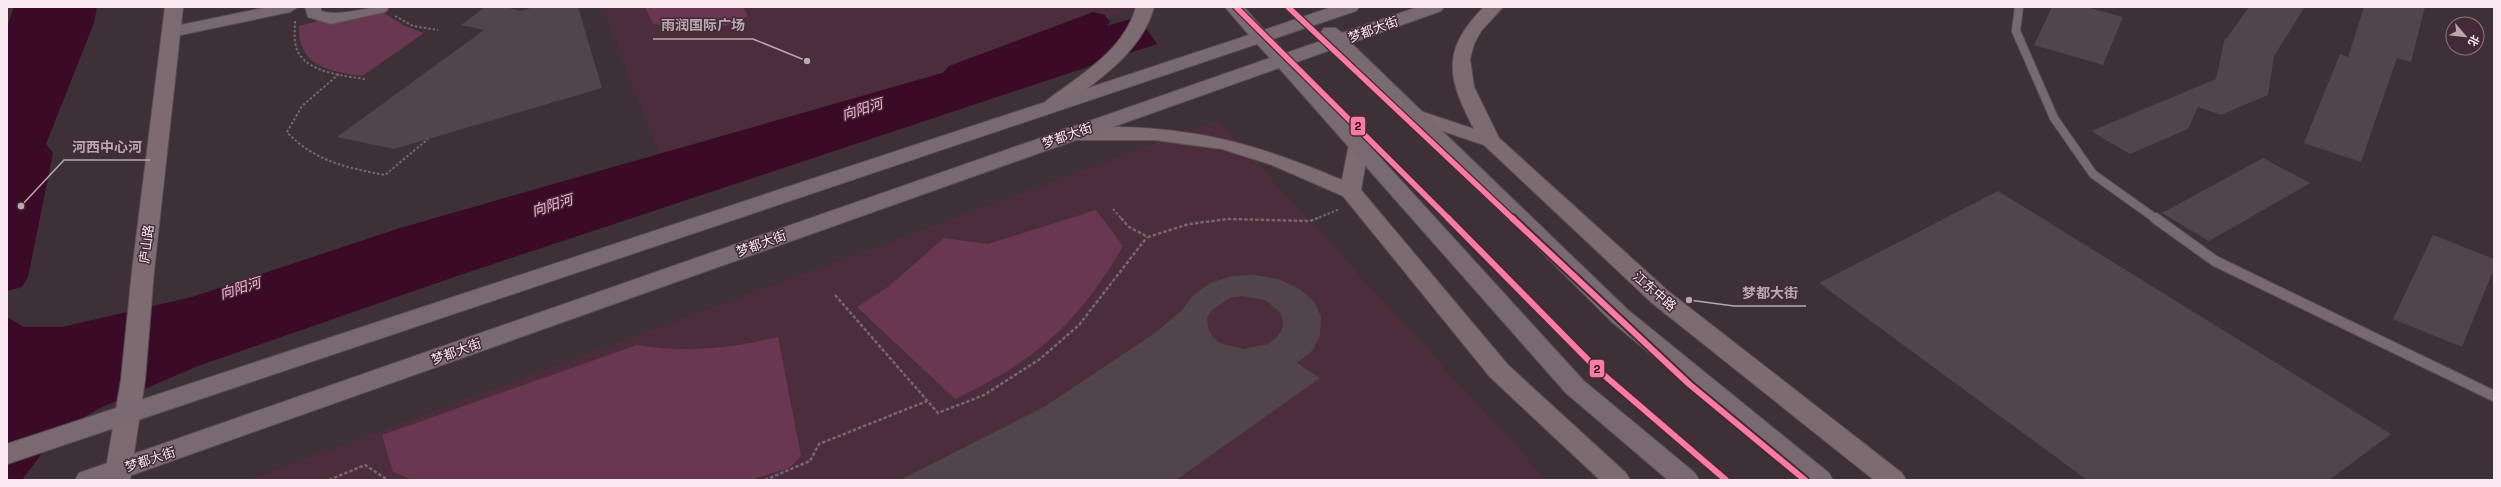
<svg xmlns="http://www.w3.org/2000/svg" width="2501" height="487" font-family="'Space Grotesk','Noto Sans SC',sans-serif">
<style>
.built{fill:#4b2d3c}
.green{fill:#693751}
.water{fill:#3b0a27}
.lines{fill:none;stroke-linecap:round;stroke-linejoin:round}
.river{fill:#3b0a27;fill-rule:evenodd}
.building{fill:#51454b;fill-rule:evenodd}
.lane-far1-casing{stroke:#5a4e54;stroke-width:10}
.lane-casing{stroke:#5a4e54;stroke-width:12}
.street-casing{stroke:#5a4e54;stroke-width:2}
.secondary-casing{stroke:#5a4e54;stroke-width:2}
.primary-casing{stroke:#5a4e54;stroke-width:2}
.path-far1{stroke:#75676e;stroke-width:2;stroke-dasharray:2.5 2;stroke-linecap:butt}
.path{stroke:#75676e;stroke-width:2.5;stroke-dasharray:3.5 2;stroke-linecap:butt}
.lane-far1{stroke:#786971;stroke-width:8}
.lane{stroke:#786971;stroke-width:10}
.street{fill:#786971;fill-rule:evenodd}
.secondary{fill:#7d6b72;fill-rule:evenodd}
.primary{fill:#796a71;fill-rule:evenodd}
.metro-1-far1-casing{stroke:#432a36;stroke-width:8}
.metro-1-casing{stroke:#432a36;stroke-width:10}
.metro-1-far1{stroke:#fc7aa3;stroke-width:5.5}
.metro-1{stroke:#fc7aa3;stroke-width:6}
.labels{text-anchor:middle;stroke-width:3;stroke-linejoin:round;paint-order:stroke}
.street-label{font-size:13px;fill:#fae8f0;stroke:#432a36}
.water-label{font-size:14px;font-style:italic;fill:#fcb2d5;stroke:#432a36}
.leader{fill:none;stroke:#b8a8af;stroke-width:1.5}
.callout-dot{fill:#b8a8af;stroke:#432a36;stroke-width:1.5}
.callout-label{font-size:14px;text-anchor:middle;font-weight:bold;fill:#b8a8af;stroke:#432a36;stroke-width:3;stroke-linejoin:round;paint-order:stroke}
.line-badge{stroke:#432a36;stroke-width:1.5}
.pale-badge-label{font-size:11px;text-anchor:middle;font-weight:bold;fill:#111}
</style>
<rect width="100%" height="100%" fill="#3d3036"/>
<path class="built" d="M602 7H1137L889 100 666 170Z
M1218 120 1547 480H247Z"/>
<path class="green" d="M645 7H743L748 16C720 34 684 27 653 24Z
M381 11 405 26 424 33 362 76C328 71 298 66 299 26L319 21 332 22Z
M1096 210 1123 246C1078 324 1035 361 955 399L857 307 889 286 944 238 988 244Z
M778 337 801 456 789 468 750 480H413L393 472 382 435 637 345C683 353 733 348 778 337Z"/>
<path class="water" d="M14 7H97L94 23 7 242V27Z
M1138 17 1157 44 457 276 198 366 100 408 57 433 22 480H7V317L24 327H62L192 297 400 228Z"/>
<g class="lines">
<path class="river" d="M1093 12 1105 15 1110 22 1105 29 973 80 961 84 949 80 943 73 949 66Z
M34 142 47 145 53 153 28 277 22 287 7 291C7 252 0 176 21 145Z"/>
</g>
<path class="building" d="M485 7H505L521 11 533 7H578L602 88 394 149 337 137 484 30 461 25Z
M2052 7H2087L2123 17 2103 65 2034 45Z
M2249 7H2305L2274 56 2268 95 2221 115 2198 107 2188 129 2130 154 2091 131 2216 79 2225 38H2227Z
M2364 7H2425L2411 62 2397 58 2361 162 2304 143 2340 54 2348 57Z
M2263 158 2310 183 2209 241 2162 213Z
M1998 191 2391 434 2329 480H2087L1819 283Z
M2433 235 2494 259V269L2462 347 2393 319Z
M1255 275 1278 279 1298 288 1314 301 1321 317 1320 335 1313 350 1297 363 1320 378 1176 480H900L1044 407 1155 333 1182 310 1193 295 1210 283 1232 276ZM1241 296 1265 300 1280 312 1283 321 1282 330 1276 338 1268 344 1243 349 1220 343 1212 336 1208 327 1207 318 1212 310 1230 298Z"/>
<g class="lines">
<g class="lane-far1-casing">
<path id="lane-far1" d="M2019 7 2016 31 2054 118 2093 174 2156 219"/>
</g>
<g class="lane-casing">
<path id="lane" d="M2155 218 2215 261 2494 396"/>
</g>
<g class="street-casing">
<path id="street" d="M268 7H298L290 12 171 37 163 32 171 27Z
M305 7H321V11C339 17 365 7 386 7L388 9 385 12 331 24 308 17Z"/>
</g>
<g class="secondary-casing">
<path id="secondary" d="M165 7H183L154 271 145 380 130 480H104L121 380 132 271Z
M1136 7H1154C1141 54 1096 81 1060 109H1046L1043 105 1046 101C1080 75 1124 51 1136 7Z
M1484 7H1503L1481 31 1474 44 1470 59 1474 87 1499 138 1668 291 1902 473 1906 480H1874L1652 303 1484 145 1407 119 1404 115 1407 111 1414 109 1474 129C1447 78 1441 50 1484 7Z
M1120 127C1205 129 1264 147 1342 180L1349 144 1352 140 1359 138 1366 140 1369 144 1361 190 1508 365 1626 473 1630 480H1600L1490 377 1343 196 1272 165 1222 149 1154 140H1068L1061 138 1058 134 1061 130 1068 128Z"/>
</g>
<g class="primary-casing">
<path id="primary" d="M1225 7H1244L1264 30 1332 7H1359L1356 11 1273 39 1286 53 1327 39 1321 32 1324 28H1336L1342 33 1418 7H1444L1441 11 1351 43 1628 310 1829 473 1833 480H1802L1612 322 1336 48 1294 63 1584 381 1695 473 1699 480H1668L1566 393 1279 68 118 480H75L79 473 1270 58 1257 44 7 464V444L1249 35Z"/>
</g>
<path class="path-far1" d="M395 16 413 26 438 30
M295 21C295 31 293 42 298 52 309 73 345 76 365 79
M339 74 302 106 287 132C313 161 348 168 385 175L428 139
M1113 209 1122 219
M1315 219 1340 209"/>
<path class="path" d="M1121 218 1129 227 1148 237 1189 224 1228 219 1310 221 1318 218
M835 295 938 413 984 395 1040 359 1079 325 1147 237
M329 480 365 465 388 480
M765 480 810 461 819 444 927 401"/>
<use href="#lane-far1" class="lane-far1"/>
<use href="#lane" class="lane"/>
<use href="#street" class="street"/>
<use href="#secondary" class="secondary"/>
<use href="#primary" class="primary"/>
<g class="metro-1-far1-casing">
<path id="metro-1-far1" d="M1236 7 1449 219
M1288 7 1513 219"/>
</g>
<g class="metro-1-casing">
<path id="metro-1" d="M1448 218 1598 370 1726 480
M1512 218 1689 384 1805 480"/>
</g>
<use href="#metro-1-far1" class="metro-1-far1"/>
<use href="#metro-1" class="metro-1"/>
</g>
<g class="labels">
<g class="street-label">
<text transform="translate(1373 29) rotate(-20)" y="5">梦都大街</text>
<text transform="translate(1067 135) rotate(-19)" y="5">梦都大街</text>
<text transform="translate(761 243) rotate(-20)" y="5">梦都大街</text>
<text transform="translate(146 244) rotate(-83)" y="5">庐山路</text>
<text transform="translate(1655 291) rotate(41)" y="5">江东中路</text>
<text transform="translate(456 351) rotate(-20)" y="5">梦都大街</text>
<text transform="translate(150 459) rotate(-18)" y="5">梦都大街</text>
</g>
<g class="water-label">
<text transform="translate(862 109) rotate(-17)" y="5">向阳河</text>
<text transform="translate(552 205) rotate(-17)" y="5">向阳河</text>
<text transform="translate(240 288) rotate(-17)" y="5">向阳河</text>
</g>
</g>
<path class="leader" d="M807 61L753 39H653M21 206L64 160H150M1689 300L1734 306H1806"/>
<g class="callout-dot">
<circle cx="807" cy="61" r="4"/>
<circle cx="21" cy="206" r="4"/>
<circle cx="1689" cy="300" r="4"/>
</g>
<g class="callout-label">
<text x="703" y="30">雨润国际广场</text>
<text x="107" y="152">河西中心河</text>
<text x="1770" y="298">梦都大街</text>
</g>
<g class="line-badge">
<rect x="1350" y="116" width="16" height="20" rx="4" fill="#fc7aa3"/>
<rect x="1589" y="359" width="16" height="19" rx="4" fill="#fc7aa3"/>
</g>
<g class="pale-badge-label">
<text x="1358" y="130">2</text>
<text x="1597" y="373">2</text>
</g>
<rect width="2501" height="487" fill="none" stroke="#fae8f0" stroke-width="16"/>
<g transform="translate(2465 36) rotate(118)"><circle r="19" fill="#432a36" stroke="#8c7680"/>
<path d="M0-3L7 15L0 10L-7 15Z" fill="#b8a8af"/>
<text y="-6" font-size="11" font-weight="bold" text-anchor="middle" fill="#fae8f0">北</text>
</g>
</svg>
